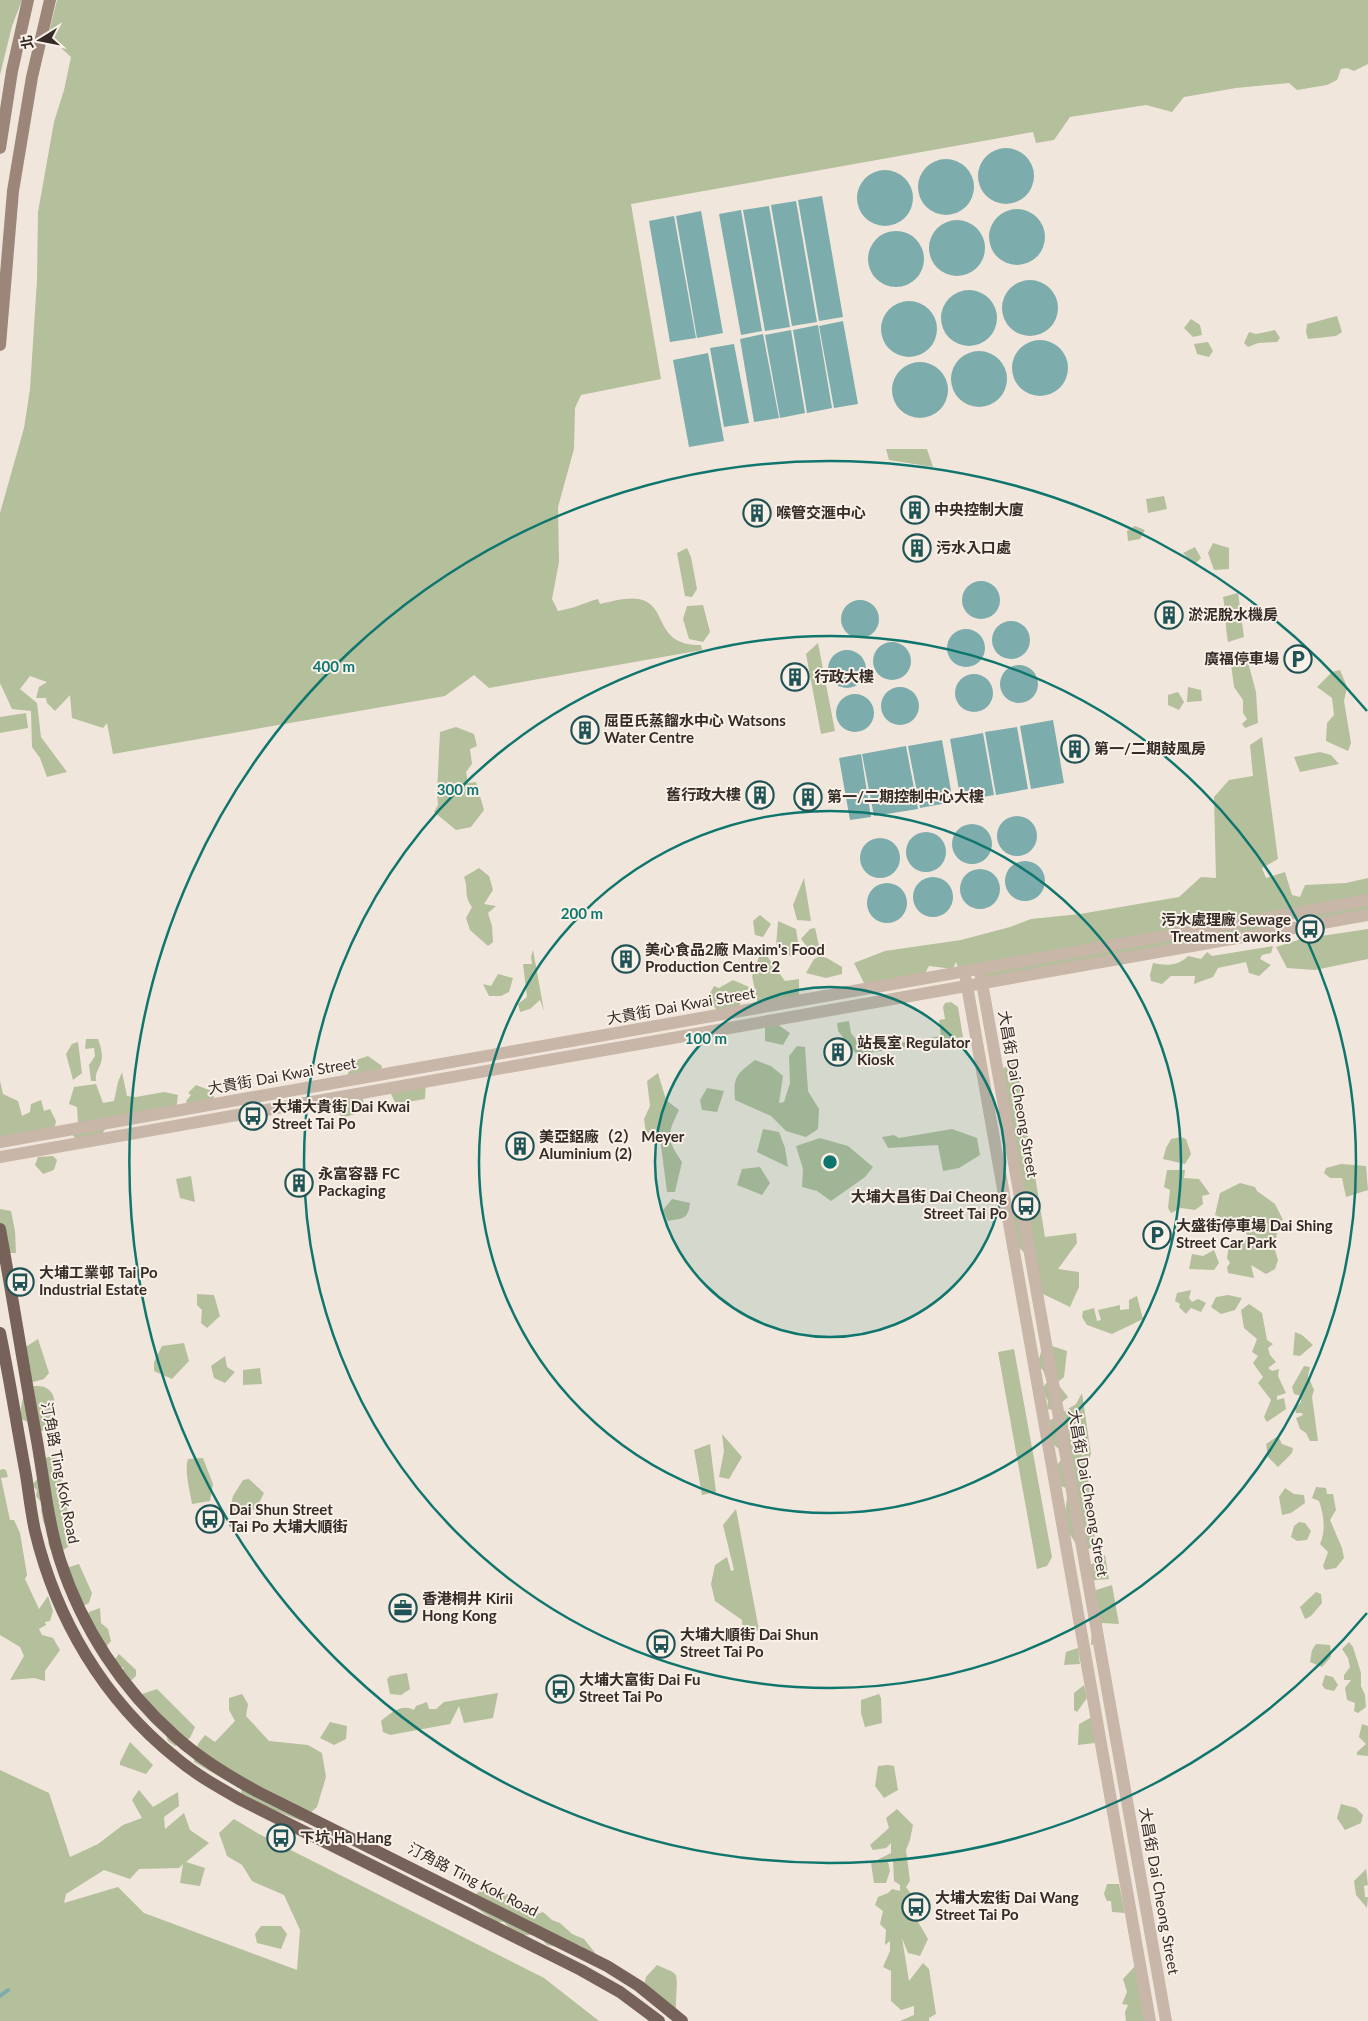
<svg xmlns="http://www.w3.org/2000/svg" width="1368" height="2021" font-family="Lato,'Noto Sans TC',sans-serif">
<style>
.green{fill:#b4bf9c}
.water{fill:#7cacac}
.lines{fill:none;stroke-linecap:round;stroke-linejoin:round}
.stream{stroke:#7cacac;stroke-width:4}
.tertiary{stroke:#c8b6a8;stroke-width:12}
.secondary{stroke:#9c8579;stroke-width:12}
.primary{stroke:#77625a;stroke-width:12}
.ring{fill:none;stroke:#0f766e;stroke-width:2.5}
.labels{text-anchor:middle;stroke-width:4;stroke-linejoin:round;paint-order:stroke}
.poi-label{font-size:15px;font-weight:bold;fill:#352c28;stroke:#f9f0e8;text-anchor:start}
.street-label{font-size:15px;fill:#352c28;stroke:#f9f0e8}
.centre{fill:#0f766e;stroke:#f9f0e8;stroke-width:2.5}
.ring-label{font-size:15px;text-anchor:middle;font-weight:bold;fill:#0f766e;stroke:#f9f0e8;stroke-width:4;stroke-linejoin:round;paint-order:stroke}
</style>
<rect width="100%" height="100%" fill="#f1e6db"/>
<path class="green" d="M0 0H22L12 26 0 75Z
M57 0H1368V64L1354 71 1347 68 1341 69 1337 80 1327 85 1297 90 1289 83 1236 88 1184 97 1172 112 1146 105 1070 117 1054 140 1036 143 1033 132 631 204 661 379 581 395 575 408 574 449 558 507 559 562 552 599 558 611C572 609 584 603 598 599L600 604C613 601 627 597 639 599 669 605 653 646 701 645L702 650 489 688 474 675 445 696 113 754 107 723 103 728 72 718 70 695 55 711 47 703 46 698H36L39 687 47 682 30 676 20 689 37 703 41 737 67 772 47 777 40 758 32 747 31 711 12 709 0 683V513L24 428 30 389 37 280 38 212 54 122 64 90 71 57 48 36Z
M1337 316 1342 332 1336 336 1308 339 1306 332 1307 324Z
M1191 319 1200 325 1202 335 1193 337 1184 328Z
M1275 330 1280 338 1277 342 1258 343 1248 347 1244 343 1249 332 1256 334Z
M1208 342 1213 351 1209 357 1197 354 1194 344Z
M886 449H927L933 467 889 460Z
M1164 496 1167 509 1148 513 1146 499Z
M1135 526 1145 530 1140 539 1128 541 1127 531Z
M1213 543 1229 548V569L1214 570 1208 553Z
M1195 547 1201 558 1195 564 1183 553Z
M687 548 691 557 697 589 692 597 685 596 677 553Z
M1238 593 1244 637 1228 642C1225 627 1226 612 1223 597Z
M703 605 710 632 703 642 689 639 683 619 687 606Z
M818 643 835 731 821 734 806 654Z
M1237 653 1248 662 1256 692 1258 723 1245 728 1242 724 1247 719 1243 713V700L1234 687 1231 664Z
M1340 670 1347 687 1344 701 1351 743 1348 751 1326 741 1327 723 1334 715 1332 698 1317 687 1332 672Z
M1188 687 1201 690 1202 701 1187 702Z
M1178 692 1184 702 1179 710 1168 705V695Z
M26 713 28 728 0 733V717Z
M456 727 474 734 477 746 470 749 472 764 466 772 468 783 476 782 484 810 471 827 456 830 434 812 438 805 437 792 440 732Z
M1262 737 1278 859 1262 868 1266 878 1285 872 1292 895 1300 897 1305 885 1346 883 1368 878V914L1328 922 1305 909 1293 912 1274 934 994 986 976 973 961 975 956 962 953 969 929 966 920 982 865 985 854 963 885 951 961 940 1010 927 1031 919 1080 914 1179 897 1201 877 1216 878 1214 797 1229 780 1253 776 1250 745Z
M1320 752 1331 755 1339 764 1300 772 1294 757Z
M479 868 489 876 493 890 484 904 496 906 488 913 492 926 493 942 488 946 470 930 466 918 472 907C463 894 469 890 464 877Z
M804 878 811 921 797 920 793 905Z
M760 915 771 924 763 937 755 935 753 921Z
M778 921 796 929 799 949 792 957 776 947Z
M815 928 820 950 813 954 801 939 810 929Z
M1368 929V959L1363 960 1315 970 1287 968 1276 947 1301 939Z
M764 943 767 956 785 981 799 979V995L758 1005 752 976Z
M1273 946 1271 953 1262 955 1260 959 1271 965 1259 976 1249 973 1246 962 1218 968 1213 977 1194 984 1195 976H1171L1162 984 1151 981 1150 975 1153 963C1166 966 1179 966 1188 956L1201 959 1207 952 1212 956Z
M533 950 544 1011 540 1000 530 1009 520 1012 518 1004 527 997 523 964H532L531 957Z
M820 956 827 958 842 967V974L826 978 806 973 814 959Z
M498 974 513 978 509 992 501 996H489L483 984 491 986Z
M733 980 749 987 737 1010 720 1015 708 997 714 986 719 988Z
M951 1002 958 1007 963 1037 857 1055 838 1031 837 1023 849 1021 851 1033 864 1049 941 1036 939 1020 945 1019 943 1007 945 1003Z
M777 1024 790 1033 783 1045 765 1041V1027Z
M86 1039H98C101 1048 104 1056 100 1065 98 1071 95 1073 96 1081H91L89 1065 95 1056 94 1048 85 1049Z
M78 1042 82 1073 73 1080 66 1054 72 1044Z
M797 1046 805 1047 808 1091 819 1109 818 1129 806 1137 786 1131 771 1116 735 1100C733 1076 737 1074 755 1060L771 1066 783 1076 779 1103 784 1102 790 1083 789 1056Z
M368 1056 382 1066 379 1076 355 1081 348 1074C351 1061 356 1060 368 1056Z
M1016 1060 1045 1237 1076 1233 1077 1243 1058 1269 1079 1272V1287L1070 1307 1043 1294 1025 1253 1019 1248 1011 1208 1023 1198 1018 1170 1006 1154 1015 1145 1001 1070Z
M122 1072 127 1096 136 1097 164 1092 178 1095 176 1110 106 1128 102 1134 77 1140 69 1131 78 1123 77 1107 69 1104 74 1087 96 1084 103 1103 114 1101 118 1082Z
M658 1073 666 1100 679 1110C667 1135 666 1138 682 1162L675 1192H667L660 1138 646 1133 644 1119 650 1106 647 1081Z
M0 1081 3 1094 18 1101 22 1116 30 1112 31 1104 41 1100 44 1111 50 1109 56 1121 53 1135 0 1148Z
M426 1081 425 1099 396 1104 391 1094Z
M196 1085 212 1091 215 1101 188 1109 186 1101 191 1095 188 1093Z
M707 1088 724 1091 717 1112 702 1110 700 1100Z
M362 1094 365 1111 342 1118 333 1105 342 1096Z
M763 1129 779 1132 785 1148 788 1167 757 1152Z
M952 1129 977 1138 980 1155 959 1168 943 1171 938 1145 888 1148 882 1137 894 1135 899 1138Z
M1181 1137 1186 1139 1191 1154 1185 1164 1163 1159 1166 1148 1171 1139Z
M820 1138 848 1146 873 1167 865 1177 831 1201 817 1191 802 1187 803 1169 796 1146Z
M53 1156 57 1160 54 1170 43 1174 35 1165 38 1157Z
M1341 1164 1366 1166 1368 1190 1346 1197 1342 1178H1330L1324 1173 1326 1168Z
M760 1167 770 1183 762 1195 737 1185 742 1169Z
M1167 1170H1185L1184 1178 1199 1179 1210 1194 1202 1196 1203 1204 1195 1210 1181 1208 1171 1213 1168 1208 1170 1190 1164 1187Z
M191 1176 195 1202 180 1198 176 1179Z
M1240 1183 1255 1187 1257 1191 1275 1204 1283 1220 1278 1222 1275 1250 1278 1260 1275 1269 1266 1274 1251 1265 1254 1278 1228 1273 1227 1267 1230 1263 1227 1258 1230 1238 1244 1241 1248 1236 1239 1225 1215 1215 1220 1193Z
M672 1199 690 1203C688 1220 683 1218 668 1221L663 1210Z
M0 1209 11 1211 15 1231 16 1253H0Z
M1214 1250 1219 1263 1214 1270 1189 1269 1192 1254 1203 1256Z
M1191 1290 1189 1298 1192 1302 1198 1299 1206 1303 1201 1312 1191 1308 1186 1314 1179 1307 1180 1304 1175 1301 1177 1293Z
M197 1294 214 1295 220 1316 207 1328 201 1323 202 1310 197 1305Z
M1228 1295 1242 1298 1235 1310 1221 1314 1211 1307 1216 1297Z
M1137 1296 1143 1319 1112 1334 1087 1325 1082 1317 1083 1311 1094 1308 1097 1321 1101 1320 1098 1310 1120 1305V1310L1129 1309V1300Z
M1249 1304 1262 1313 1267 1340 1273 1344 1268 1348 1270 1355 1276 1362 1268 1368 1272 1371 1279 1369 1278 1376 1286 1393 1277 1396V1400L1284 1398 1286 1409 1267 1422 1264 1417 1271 1400 1258 1383 1263 1377 1253 1363 1258 1356 1252 1352 1257 1339 1244 1328 1241 1310Z
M1295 1332 1302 1335 1313 1345 1300 1356 1293 1355Z
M1050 1338 1052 1346 1067 1351 1064 1377 1057 1383 1068 1397 1053 1410 1047 1409 1048 1401 1042 1389 1047 1382 1043 1370 1037 1366 1041 1352Z
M38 1339 49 1373 44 1379 33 1382 29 1379 24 1348Z
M184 1343 189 1361 172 1379 154 1371V1362L162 1346Z
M1014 1349 1052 1557 1047 1566 1037 1569 998 1352Z
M225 1356 227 1367 235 1372 225 1383 214 1378 211 1366Z
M1304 1366 1310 1367 1308 1376 1314 1390 1312 1397 1318 1441H1310L1306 1433 1300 1429 1296 1418 1303 1415 1302 1413H1296L1295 1409 1301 1402V1396L1294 1394 1292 1387Z
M260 1368 262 1384 243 1385V1370Z
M34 1386C37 1386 43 1386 46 1388 60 1395 54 1417 49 1428L39 1432 31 1423 21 1419V1408L24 1392Z
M1082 1393 1091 1454 1086 1466 1095 1528 1094 1548 1079 1550C1076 1543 1073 1539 1069 1533 1062 1521 1067 1503 1068 1489L1059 1485 1057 1465 1062 1459 1060 1450 1053 1444 1049 1421 1076 1404Z
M722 1434 742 1457 729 1479 719 1477 724 1451Z
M1278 1436 1282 1444 1293 1448 1292 1453 1278 1467 1268 1457 1266 1444Z
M710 1444 716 1492 702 1495 694 1450Z
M57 1456 73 1537 68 1547 55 1555 50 1549 48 1542 52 1540 43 1521 41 1509 45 1506 44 1501H40L36 1496 37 1490 32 1485 40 1476 38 1467 47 1457Z
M203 1458 213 1484 210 1501 192 1504C190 1490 184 1472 188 1459Z
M3 1469 6 1470 8 1477 1 1478 10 1520H14L20 1533 27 1575 25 1579 39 1609 48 1596 53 1611 50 1621 45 1622 46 1625 39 1629 42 1635 53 1638 60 1650 45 1671V1681L34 1678 10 1680 24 1656 20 1647 0 1635V1470Z
M249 1479 264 1493 256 1509 234 1516 230 1508 233 1496 243 1480Z
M1316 1487 1326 1488 1327 1494H1333L1336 1510 1330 1520 1342 1548 1344 1558 1336 1568 1325 1570 1323 1566 1328 1552 1320 1544C1326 1531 1324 1515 1319 1501L1312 1498Z
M1285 1488 1294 1494 1304 1495 1305 1503 1291 1513 1282 1515 1279 1497Z
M736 1509 759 1630 743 1635 742 1620 715 1601 711 1584 715 1565 727 1557 731 1571 734 1570 723 1525Z
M1299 1522 1305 1523 1311 1531 1307 1540 1297 1541 1291 1537 1294 1526Z
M1105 1555 1109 1579 1084 1581 1089 1566Z
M79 1564 92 1593 89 1603 85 1605H76L66 1568Z
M1112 1585 1119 1624 1102 1623V1642L1091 1645 1092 1631 1087 1599 1096 1590Z
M1316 1592 1321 1594 1322 1603 1311 1616 1305 1619 1300 1607Z
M100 1608 101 1623 108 1629 111 1641 106 1647 84 1631 89 1612Z
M1349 1642 1353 1647 1361 1673V1686L1365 1695 1366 1707 1358 1713 1354 1711 1355 1703 1347 1700 1345 1688 1351 1680H1344V1675L1350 1667 1348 1658 1342 1649Z
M1316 1644 1330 1645 1331 1657 1322 1667 1310 1662 1312 1650Z
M1078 1648 1080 1664 1064 1665 1066 1652Z
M119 1654 136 1670V1676L129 1682 117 1677 124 1668 117 1666 115 1659Z
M407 1673 410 1689 401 1695 390 1694 387 1679 390 1676Z
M1325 1675 1333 1677 1338 1685 1334 1691 1325 1689 1322 1685Z
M1084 1685 1087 1698 1077 1712 1074 1710V1693Z
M157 1689 195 1727 190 1738 175 1746 168 1741 164 1729 142 1694Z
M498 1693 493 1718 464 1723 459 1706 450 1724 390 1735 383 1732 381 1721C390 1713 402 1703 414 1710L416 1706 427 1702 429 1709H436L444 1702Z
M242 1694 248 1704 246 1716 269 1741 308 1745 322 1753 326 1777 317 1807 301 1821 242 1797 241 1789 194 1762 198 1744 205 1735 215 1742 235 1721 229 1710V1698Z
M879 1694 881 1698 882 1723 865 1727 861 1713V1700Z
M1092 1717 1095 1743 1078 1745 1079 1724Z
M330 1722 347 1726 346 1739 334 1745 320 1738Z
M1362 1724 1368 1726V1756L1357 1755V1752L1366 1744 1359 1737Z
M130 1742 153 1765 146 1774 120 1765V1762Z
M888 1765 894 1766 898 1790 884 1798 875 1786 878 1766Z
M0 1770 49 1793 70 1857 98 1844 123 1825 142 1818 132 1800 139 1790 153 1807 178 1792 179 1806 164 1817 165 1829 184 1813 190 1830 209 1843 186 1862 205 1868 200 1886 180 1883 183 1864 179 1868 139 1869 130 1879 104 1870 66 1894 64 1903 118 1887 144 1913 297 1970 300 1930 284 1895 252 1881 242 1865 227 1856 219 1833 234 1819 259 1834 544 1978 599 2021H0Z
M1341 1804 1356 1808 1363 1815 1361 1823 1345 1830 1337 1818Z
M897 1809 913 1825 910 1840 906 1850 910 1881 906 1887 911 1894 922 1899 914 1907 917 1920 928 1939 920 1956 908 1953 902 1938 909 1981 923 1963 929 1969 936 2014 929 2018V2021H900L914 2015V2006L901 2010 891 2001V1971L883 1967 890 1951V1941L885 1945 886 1930 880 1924 883 1911 875 1905 878 1897 888 1893 892 1889 900 1891V1885L894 1881 893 1860 888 1862 890 1871 886 1883H874L871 1863 891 1853V1843L886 1848 873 1850 870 1845 889 1828 886 1818Z
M1366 1869 1368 1885 1364 1886 1365 1897H1368L1367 1908 1356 1895 1354 1881Z
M1107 1884H1119L1125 1913 1112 1912 1111 1901H1107L1104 1894Z
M490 1886 527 1903 534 1915 543 1912 552 1920 560 1923 572 1934 584 1939 596 1954 595 1956 579 1945 568 1949 547 1945 536 1933C521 1939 514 1933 504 1922H496L474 1906V1896L482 1889Z
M261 1926H281L287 1934 281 1949 257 1943 255 1934Z
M657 1965C662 1968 671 1970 675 1974 679 1978 675 2002 676 2011L644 1985 646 1977Z
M1135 1966 1145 2021H1126L1125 2012 1128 2005 1122 2004 1127 1992 1123 1979Z"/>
<path class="water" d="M978 176a28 28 0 1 1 56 0a28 28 0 1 1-56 0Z
M918 187a28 28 0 1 1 56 0a28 28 0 1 1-56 0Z
M857 198a28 28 0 1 1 56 0a28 28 0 1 1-56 0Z
M822 196 843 317 819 321 798 200Z
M796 201 817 322 792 326 771 205Z
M769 206 790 327 765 331 743 210Z
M989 237a28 28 0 1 1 56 0a28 28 0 1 1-56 0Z
M741 210 762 331 741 335 719 214Z
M701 211 723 333 697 338 676 216Z
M674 216 696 338 670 342 649 221Z
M929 248a28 28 0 1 1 56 0a28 28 0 1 1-56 0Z
M868 259a28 28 0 1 1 56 0a28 28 0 1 1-56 0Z
M1002 308a28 28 0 1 1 56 0a28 28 0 1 1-56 0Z
M941 318a28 28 0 1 1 56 0a28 28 0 1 1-56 0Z
M881 329a28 28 0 1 1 56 0a28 28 0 1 1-56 0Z
M843 321 858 404 834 408 819 326Z
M818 325 832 408 807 413 793 330Z
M791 330 805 413 780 418 765 335Z
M763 334 779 418 754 422 740 339Z
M1012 368a28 28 0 1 1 56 0a28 28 0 1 1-56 0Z
M734 344 749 423 724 427 710 348Z
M951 379a28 28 0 1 1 56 0a28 28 0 1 1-56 0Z
M708 353 724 441 689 447 673 360Z
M892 390a28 28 0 1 1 56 0a28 28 0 1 1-56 0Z
M962 600a19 19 0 1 1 38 0a19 19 0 1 1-38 0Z
M841 619a19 19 0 1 1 38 0a19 19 0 1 1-38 0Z
M992 640a19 19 0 1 1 38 0a19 19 0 1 1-38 0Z
M947 648a19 19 0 1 1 38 0a19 19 0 1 1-38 0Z
M873 661a19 19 0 1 1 38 0a19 19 0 1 1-38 0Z
M828 669a19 19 0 1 1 38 0a19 19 0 1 1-38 0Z
M1000 684a19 19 0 1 1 38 0a19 19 0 1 1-38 0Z
M955 693a19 19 0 1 1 38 0a19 19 0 1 1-38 0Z
M881 706a19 19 0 1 1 38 0a19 19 0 1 1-38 0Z
M836 713a19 19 0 1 1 38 0a19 19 0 1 1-38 0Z
M1053 720 1064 783 1031 789 1020 726Z
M1017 727 1028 789 996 795 985 732Z
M983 733 994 795 961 801 950 739Z
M942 740 953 802 920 808 908 746Z
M906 746 918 809 874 816 862 754Z
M861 754 871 817 850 820 839 758Z
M997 836a20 20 0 1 1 40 0a20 20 0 1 1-40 0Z
M952 844a20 20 0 1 1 40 0a20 20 0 1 1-40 0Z
M906 852a20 20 0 1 1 40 0a20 20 0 1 1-40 0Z
M860 858a20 20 0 1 1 40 0a20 20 0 1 1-40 0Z
M1005 881a20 20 0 1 1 40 0a20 20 0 1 1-40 0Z
M960 889a20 20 0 1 1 40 0a20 20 0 1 1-40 0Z
M913 897a20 20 0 1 1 40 0a20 20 0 1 1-40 0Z
M867 903a20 20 0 1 1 40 0a20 20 0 1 1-40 0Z"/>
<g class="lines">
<path class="stream" d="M0 1996 8 1990"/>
<path class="tertiary" d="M981 977 1166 2021
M966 980 1150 2021
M0 1142 1368 900
M0 1157 1368 915"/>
<path class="secondary" d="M0 148 12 71 28 0
M0 345 13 191 32 77 50 0"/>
<path class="primary" d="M0 1229C13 1299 24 1371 37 1441 44 1481 48 1522 60 1560 82 1628 122 1689 175 1736 200 1759 230 1777 260 1793L607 1966 639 1986 682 2021
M0 1333C10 1380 17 1428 26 1475 29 1494 31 1513 35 1531 56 1619 104 1700 175 1757 195 1774 218 1787 241 1800L581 1970 620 1992 659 2021"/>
</g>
<circle cx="830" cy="1162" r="175" fill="#0f766e" fill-opacity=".12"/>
<g class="ring">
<circle cx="830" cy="1162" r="175"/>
<circle cx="830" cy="1162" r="351"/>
<circle cx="830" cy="1162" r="526"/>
<path d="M1367 1613A701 701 0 1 1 1367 711"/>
</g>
<defs>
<g id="building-ring" transform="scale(1.4375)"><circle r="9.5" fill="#f9f0e8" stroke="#1f5355" stroke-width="1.5"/><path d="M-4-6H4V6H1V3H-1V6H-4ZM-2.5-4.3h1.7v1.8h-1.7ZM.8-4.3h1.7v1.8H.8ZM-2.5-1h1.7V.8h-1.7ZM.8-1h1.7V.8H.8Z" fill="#1f5355"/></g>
<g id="parking-ring" transform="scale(1.4375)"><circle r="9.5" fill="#f9f0e8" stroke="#1f5355" stroke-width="1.5"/><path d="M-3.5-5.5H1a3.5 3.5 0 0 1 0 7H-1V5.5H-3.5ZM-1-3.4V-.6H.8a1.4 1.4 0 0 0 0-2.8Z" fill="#1f5355"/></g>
<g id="bus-ring" transform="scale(1.4375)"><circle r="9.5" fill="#f9f0e8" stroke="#1f5355" stroke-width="1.5"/><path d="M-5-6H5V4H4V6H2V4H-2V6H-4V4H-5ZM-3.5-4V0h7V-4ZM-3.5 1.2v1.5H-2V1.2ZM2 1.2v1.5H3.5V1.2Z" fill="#1f5355"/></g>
<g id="office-ring" transform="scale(1.4375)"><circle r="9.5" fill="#f9f0e8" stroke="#1f5355" stroke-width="1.5"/><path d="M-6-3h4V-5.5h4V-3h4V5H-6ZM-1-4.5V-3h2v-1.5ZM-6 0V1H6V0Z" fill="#1f5355"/></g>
</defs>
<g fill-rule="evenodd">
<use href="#building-ring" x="915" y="510"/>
<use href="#building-ring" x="757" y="513"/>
<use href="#building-ring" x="917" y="548"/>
<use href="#building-ring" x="1169" y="615"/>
<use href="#parking-ring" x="1298" y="659"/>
<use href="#building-ring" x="795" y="677"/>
<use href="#building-ring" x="585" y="730"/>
<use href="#building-ring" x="1075" y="749"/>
<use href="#building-ring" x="760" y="795"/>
<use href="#building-ring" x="808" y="797"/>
<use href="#bus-ring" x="1310" y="929"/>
<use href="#building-ring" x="626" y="959"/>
<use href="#building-ring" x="838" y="1052"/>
<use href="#bus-ring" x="253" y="1116"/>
<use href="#building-ring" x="520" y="1146"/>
<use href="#building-ring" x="299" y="1183"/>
<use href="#bus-ring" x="1026" y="1206"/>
<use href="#parking-ring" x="1157" y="1235"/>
<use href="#bus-ring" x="20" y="1282"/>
<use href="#bus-ring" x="210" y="1519"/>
<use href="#office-ring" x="403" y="1608"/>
<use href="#bus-ring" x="661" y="1644"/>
<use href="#bus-ring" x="560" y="1689"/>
<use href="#bus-ring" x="281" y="1838"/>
<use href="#bus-ring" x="916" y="1907"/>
</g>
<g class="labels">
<g class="poi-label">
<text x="934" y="515">中央控制大廈</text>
<text x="776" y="518">喉管交滙中心</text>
<text x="936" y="553">污水入口處</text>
<text x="1188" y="620">淤泥脫水機房</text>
<text x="1279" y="664" text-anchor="end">廣福停車場</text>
<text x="814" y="682">行政大樓</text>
<text x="604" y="726">屈臣氏蒸餾水中心 Watsons<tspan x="604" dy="17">Water Centre</tspan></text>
<text x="1094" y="754">第一/二期鼓風房</text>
<text x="741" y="800" text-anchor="end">舊行政大樓</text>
<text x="827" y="802">第一/二期控制中心大樓</text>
<text x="1291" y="925" text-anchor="end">污水處理廠 Sewage<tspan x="1291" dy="17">Treatment aworks</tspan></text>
<text x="645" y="955">美心食品2廠 Maxim's Food<tspan x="645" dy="17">Production Centre 2</tspan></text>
<text x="857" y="1048">站長室 Regulator<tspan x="857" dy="17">Kiosk</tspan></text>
<text x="272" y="1112">大埔大貴街 Dai Kwai<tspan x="272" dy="17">Street Tai Po</tspan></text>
<text x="539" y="1142">美亞鋁廠（2） Meyer<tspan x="539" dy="17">Aluminium (2)</tspan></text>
<text x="318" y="1179">永富容器 FC<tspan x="318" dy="17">Packaging</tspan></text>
<text x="1007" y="1202" text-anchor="end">大埔大昌街 Dai Cheong<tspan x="1007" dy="17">Street Tai Po</tspan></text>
<text x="1176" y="1231">大盛街停車場 Dai Shing<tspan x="1176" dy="17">Street Car Park</tspan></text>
<text x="39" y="1278">大埔工業邨 Tai Po<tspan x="39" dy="17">Industrial Estate</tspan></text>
<text x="229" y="1515">Dai Shun Street<tspan x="229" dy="17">Tai Po 大埔大順街</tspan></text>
<text x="422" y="1604">香港桐井 Kirii<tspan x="422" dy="17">Hong Kong</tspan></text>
<text x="680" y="1640">大埔大順街 Dai Shun<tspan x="680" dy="17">Street Tai Po</tspan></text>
<text x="579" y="1685">大埔大富街 Dai Fu<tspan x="579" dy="17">Street Tai Po</tspan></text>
<text x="300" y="1843">下坑 Ha Hang</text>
<text x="935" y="1903">大埔大宏街 Dai Wang<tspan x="935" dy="17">Street Tai Po</tspan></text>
</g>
<g class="street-label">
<text transform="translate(681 1006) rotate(-10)" y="5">大貴街 Dai Kwai Street</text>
<text transform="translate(282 1076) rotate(-10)" y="5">大貴街 Dai Kwai Street</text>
<text transform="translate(1018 1094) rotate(80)" y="5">大昌街 Dai Cheong Street</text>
<text transform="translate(60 1473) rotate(79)" y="5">汀角路 Ting Kok Road</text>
<text transform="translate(1088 1493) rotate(80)" y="5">大昌街 Dai Cheong Street</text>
<text transform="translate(473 1880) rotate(27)" y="5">汀角路 Ting Kok Road</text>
<text transform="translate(1159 1891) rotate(80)" y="5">大昌街 Dai Cheong Street</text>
</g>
</g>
<circle cx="830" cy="1162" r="8" class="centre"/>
<g class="ring-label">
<text x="334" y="672">400 m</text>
<text x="458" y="795">300 m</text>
<text x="582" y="919">200 m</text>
<text x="706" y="1044">100 m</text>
</g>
<g transform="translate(40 40) rotate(260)" stroke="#f9f0e8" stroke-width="4" paint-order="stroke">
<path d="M0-4L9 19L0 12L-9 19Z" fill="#352c28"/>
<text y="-8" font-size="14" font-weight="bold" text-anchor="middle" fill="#352c28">北</text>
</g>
</svg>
